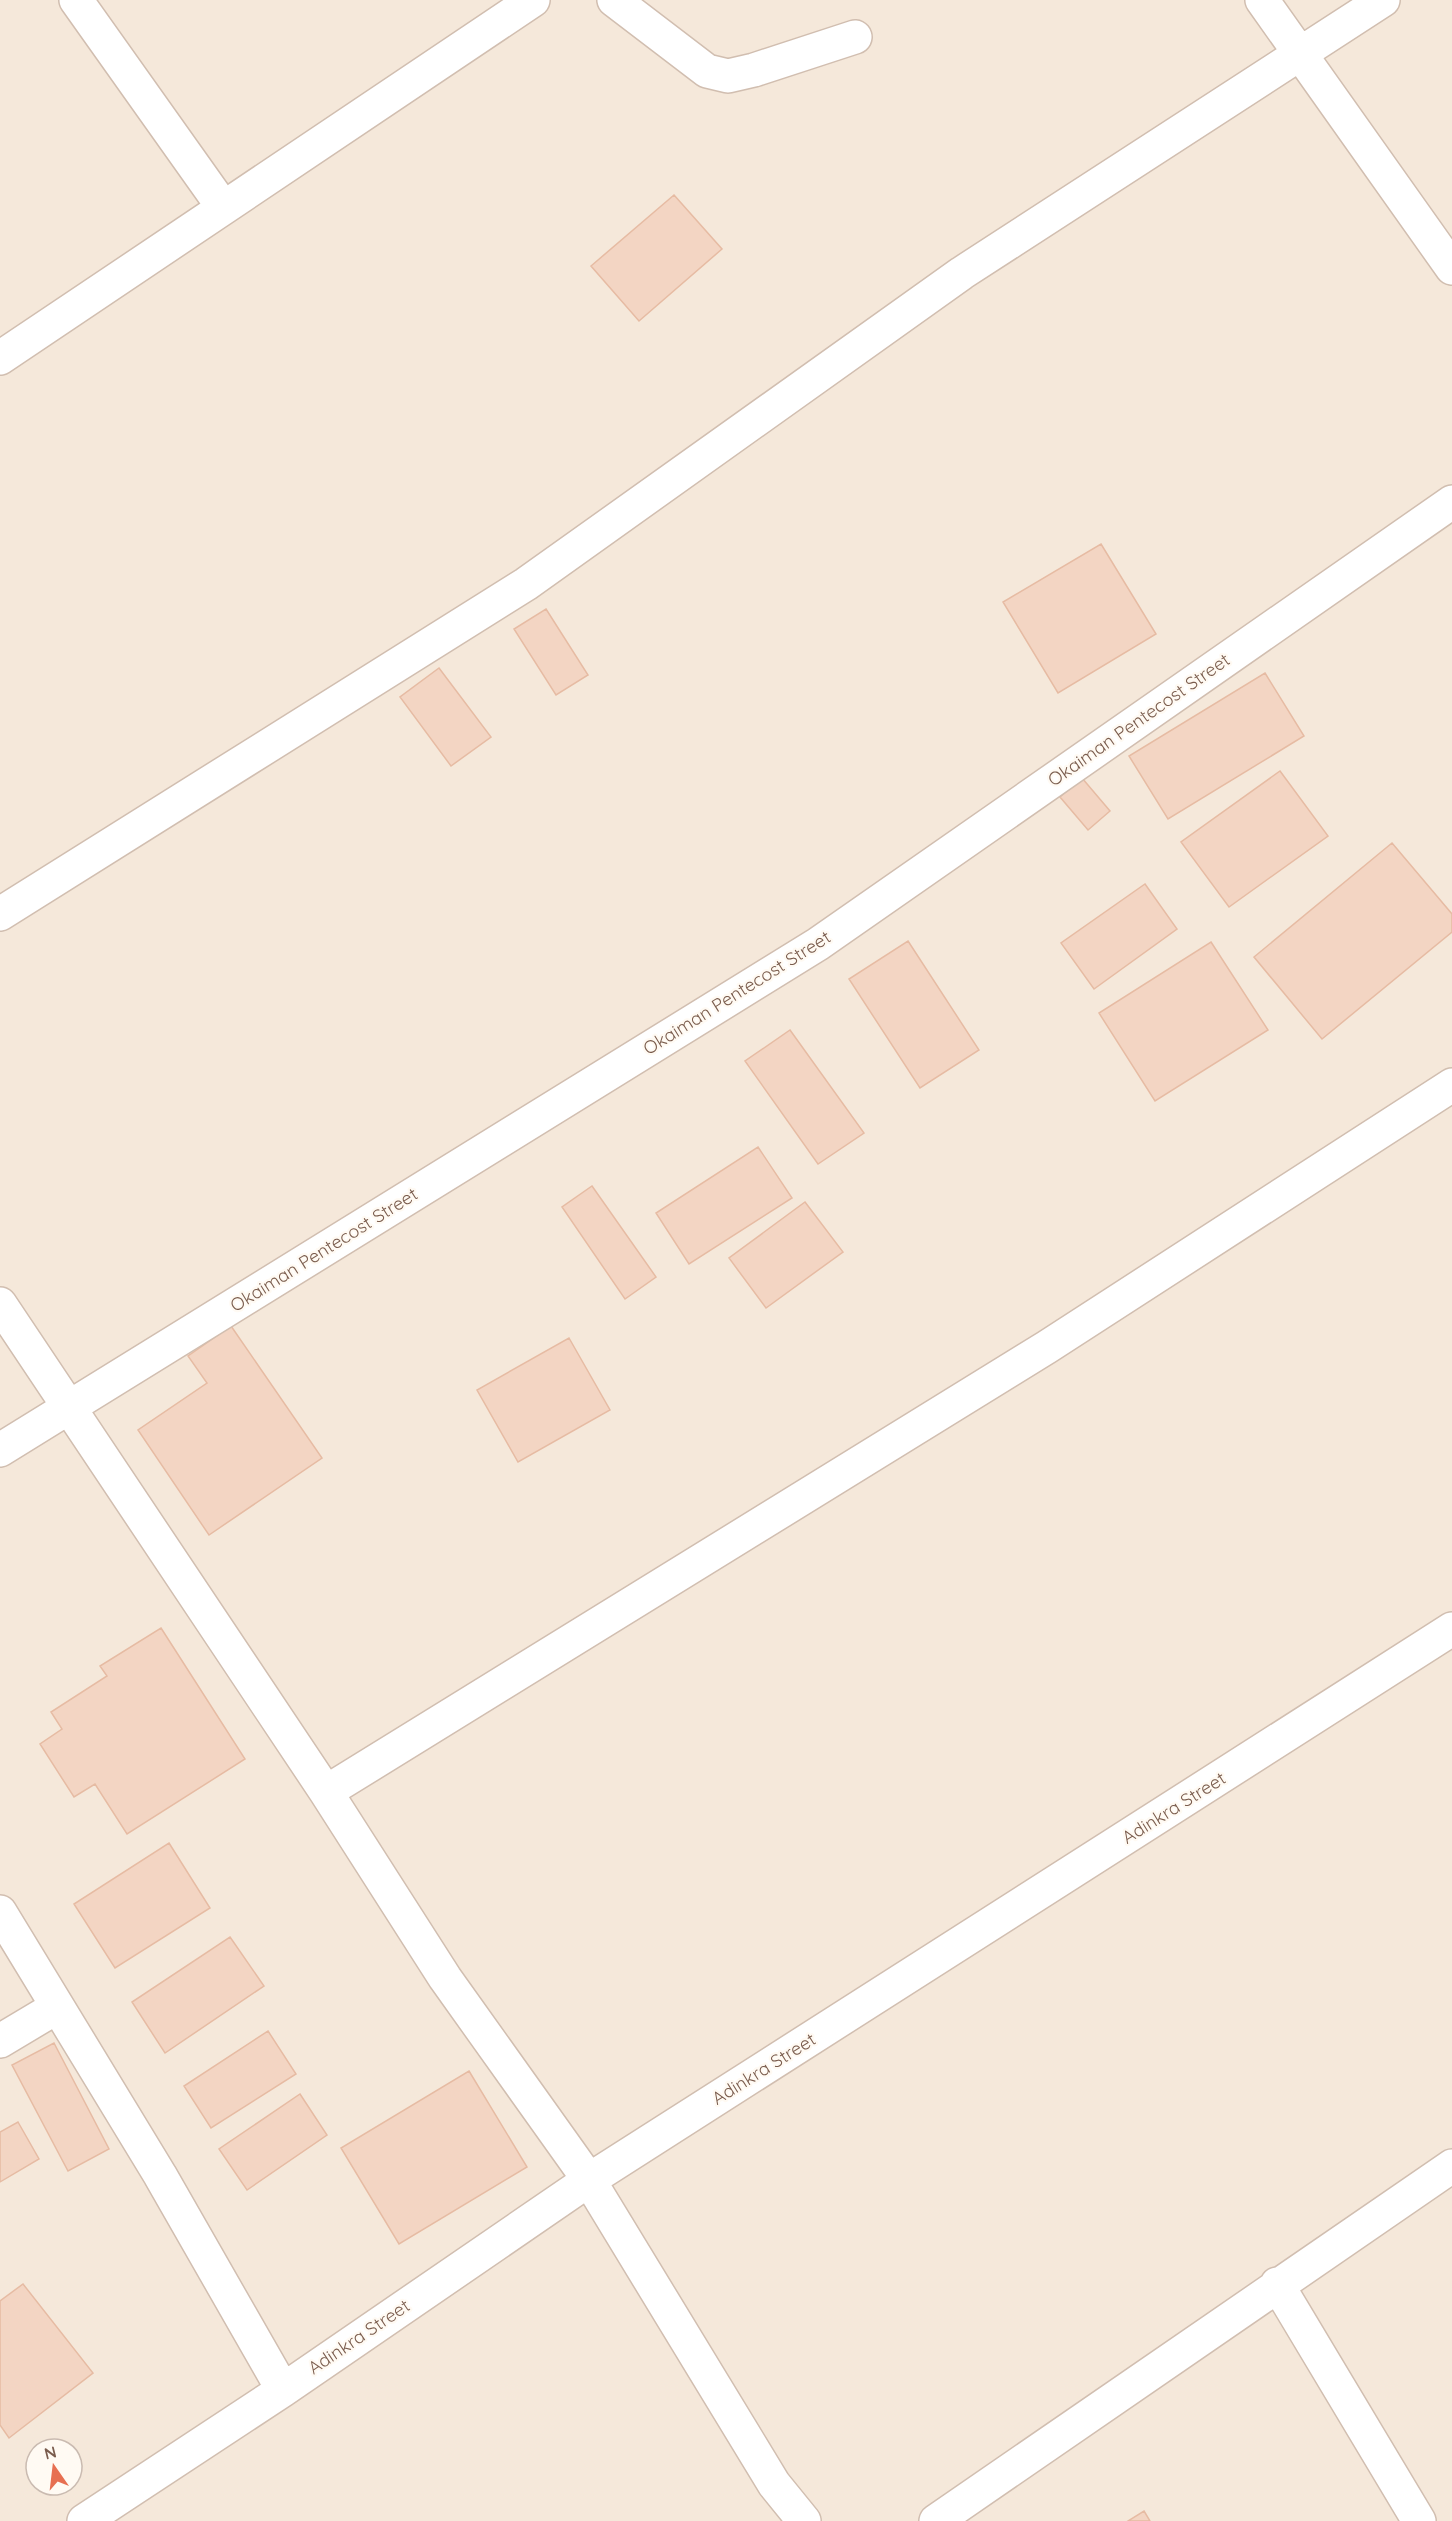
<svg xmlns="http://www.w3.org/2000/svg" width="1452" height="2521" font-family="Quicksand,sans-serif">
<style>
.residential{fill:#f5e8da;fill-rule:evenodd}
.building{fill:#f3d5c3;stroke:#e6bba3;stroke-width:1.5}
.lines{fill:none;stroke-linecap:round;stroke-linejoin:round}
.minor-casing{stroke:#d1beb0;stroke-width:36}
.minor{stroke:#fff;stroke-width:33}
.labels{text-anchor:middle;stroke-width:4.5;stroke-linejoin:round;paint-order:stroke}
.street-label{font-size:18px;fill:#7a5c4d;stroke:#fffaf3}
</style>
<rect width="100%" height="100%" fill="#fdf6ec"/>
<path class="residential" d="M0 0H1452V2521H0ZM36 2449H72V2485H36Z"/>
<path class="building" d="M674 195 722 249 639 321 591 266Z
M1101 544 1156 634 1058 693 1003 602Z
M546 609 588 675 556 695 514 629Z
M439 668 491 737 451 766 400 697Z
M1265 673 1304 736 1168 819 1129 756Z
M1280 771 1328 836 1229 907 1181 842Z
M1082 778 1110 811 1088 830 1060 797Z
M1392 843 1452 914V932L1322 1039 1254 957Z
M1145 884 1177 929 1094 989 1061 943Z
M908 941 979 1050 920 1088 849 979Z
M1211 942 1268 1030 1155 1101 1099 1013Z
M790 1030 864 1133 818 1164 745 1061Z
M758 1147 792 1198 689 1264 656 1213Z
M592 1186 656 1277 625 1299 562 1207Z
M805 1202 843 1252 766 1308 729 1258Z
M231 1326 322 1458 209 1535 138 1430 207 1383 188 1356Z
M569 1338 610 1410 518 1462 477 1390Z
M161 1628 245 1759 127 1834 95 1784 74 1797 40 1744 62 1729 51 1712 107 1676 100 1666Z
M169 1843 210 1908 115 1968 74 1904Z
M230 1937 264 1986 165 2053 132 2002Z
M268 2031 296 2074 211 2128 184 2086Z
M54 2043 109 2149 68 2171 12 2065Z
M469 2071 527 2167 399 2244 341 2148Z
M300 2094 327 2135 247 2190 219 2149Z
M18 2122 39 2159 0 2182V2132Z
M23 2284 93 2373 9 2438 0 2425V2301Z
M1144 2511 1150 2521H1128Z"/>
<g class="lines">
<g class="minor-casing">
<path id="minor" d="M76 0 223 207
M614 0 707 71 728 76 754 70 855 37
M1262 0 1452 268
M0 358 533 0
M0 914 526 584 962 273 1383 0
M0 1304 326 1792 445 1978 589 2180 774 2484 804 2521
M0 1450 818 944 1452 502
M326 1792 1047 1347 1452 1085
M0 1912 160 2175 283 2390
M0 2041 57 2007
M1277 2284 1419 2521
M84 2521 283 2390 589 2180 1452 1629
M936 2521 1452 2166"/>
</g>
<use href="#minor" class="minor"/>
</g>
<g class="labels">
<g class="street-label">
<text transform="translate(1139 720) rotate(-35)" y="6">Okaiman Pentecost Street</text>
<text transform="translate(737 993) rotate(-32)" y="6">Okaiman Pentecost Street</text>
<text transform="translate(324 1250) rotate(-32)" y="6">Okaiman Pentecost Street</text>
<text transform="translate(1174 1808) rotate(-32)" y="6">Adinkra Street</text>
<text transform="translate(764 2069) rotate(-32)" y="6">Adinkra Street</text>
<text transform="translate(359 2337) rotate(-34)" y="6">Adinkra Street</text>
</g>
</g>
<g transform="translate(54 2467) rotate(346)"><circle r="28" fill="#fffaf3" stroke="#cabbb1" stroke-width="1.5"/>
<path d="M0-4.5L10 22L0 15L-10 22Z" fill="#e76f51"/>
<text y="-9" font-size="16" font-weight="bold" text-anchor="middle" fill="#7a5c4d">N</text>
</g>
</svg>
